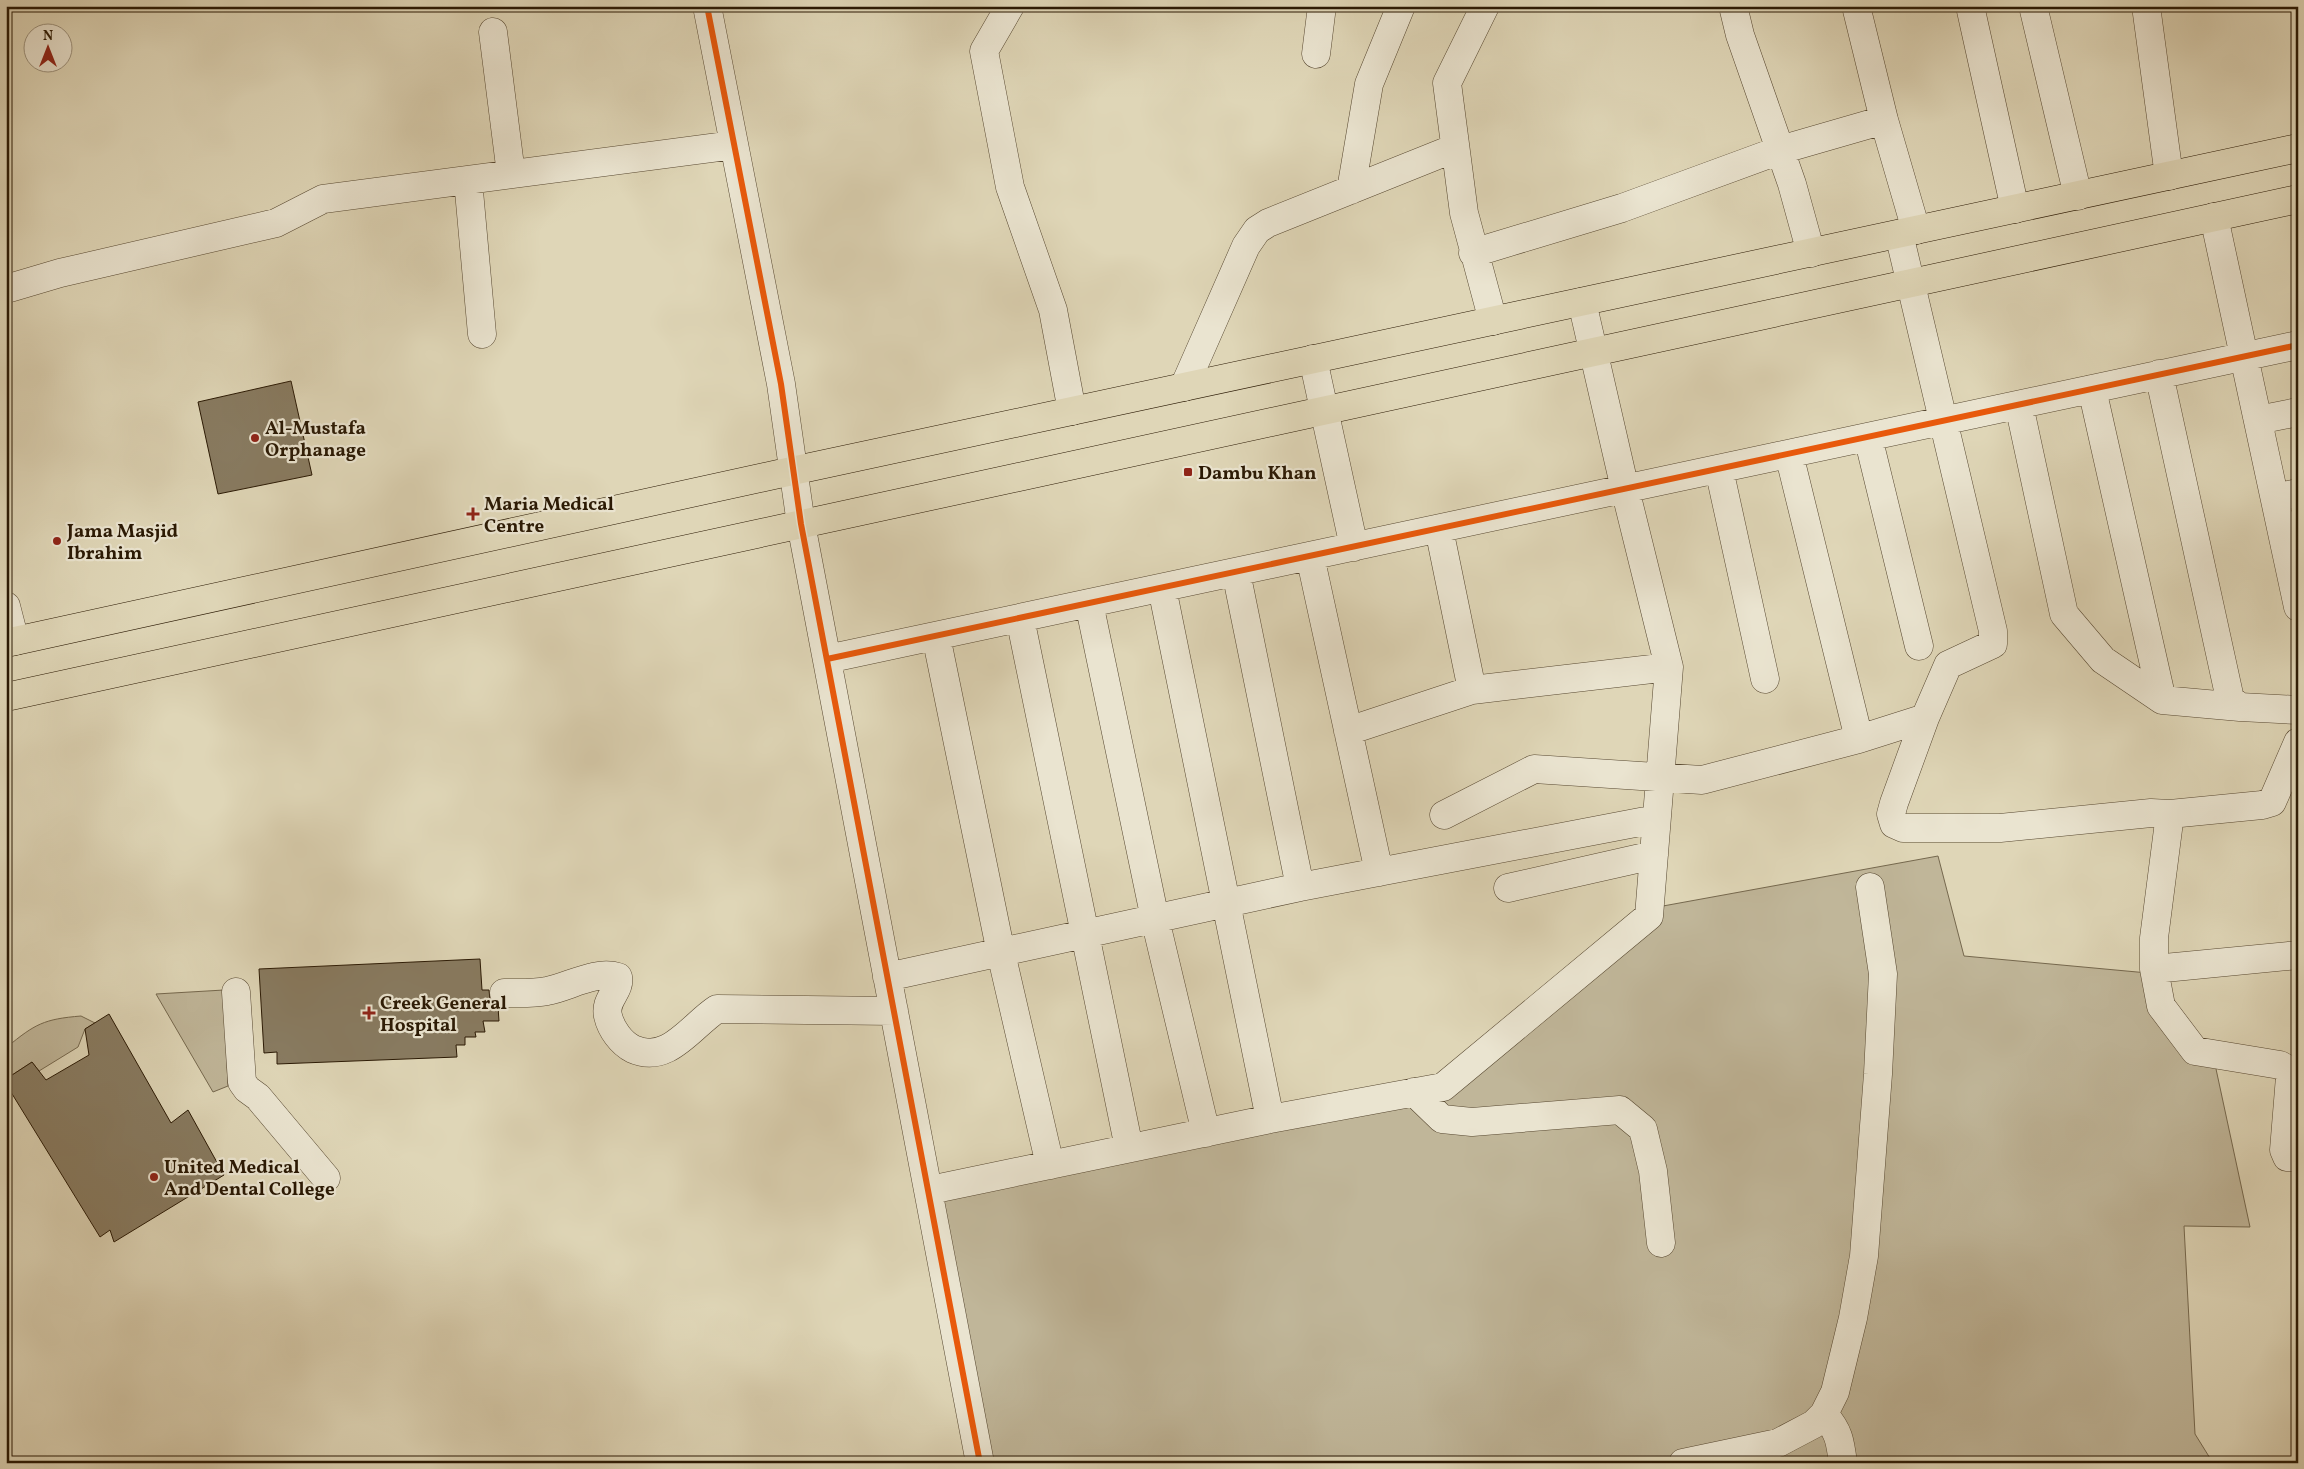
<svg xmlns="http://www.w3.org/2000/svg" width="2304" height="1469" font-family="Vollkorn,serif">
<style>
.green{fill:#c0b699;stroke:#75684e}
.building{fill:#887b61;stroke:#2a1904}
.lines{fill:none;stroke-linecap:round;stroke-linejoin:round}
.minor-casing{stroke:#574831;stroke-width:29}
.major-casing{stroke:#2a1904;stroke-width:29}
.minor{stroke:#eae4d0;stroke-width:28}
.major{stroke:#dfd6b7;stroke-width:28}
.cycleway-casing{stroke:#eae4d0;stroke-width:9}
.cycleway{stroke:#e8590c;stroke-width:6}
.poi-dot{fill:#8f2418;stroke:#eae4d0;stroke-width:2}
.labels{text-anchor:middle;stroke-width:4.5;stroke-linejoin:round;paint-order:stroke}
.poi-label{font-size:19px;font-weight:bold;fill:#2a1904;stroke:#eae4d0;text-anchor:start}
</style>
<rect width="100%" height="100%" fill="#dfd6b7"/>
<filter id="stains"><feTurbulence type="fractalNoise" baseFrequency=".004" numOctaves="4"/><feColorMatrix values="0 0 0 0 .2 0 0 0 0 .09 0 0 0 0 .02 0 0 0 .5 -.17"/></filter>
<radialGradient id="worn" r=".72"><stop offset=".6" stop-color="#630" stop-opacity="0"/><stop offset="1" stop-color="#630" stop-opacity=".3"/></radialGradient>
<path class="green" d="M1938 856 1964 956 2148 973 2213 1055 2250 1227 2184 1226 2195 1434 2213 1463H982L931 1201 1444 1095 1663 906Z
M224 990 228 1086 213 1092 156 994Z
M81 1016 95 1023 85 1029 78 1047 39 1071 32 1062 6 1079 7 1047C35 1024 44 1019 81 1016Z"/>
<path class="building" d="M291 381 312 475 218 494 198 402Z
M480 959 482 990H489L490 1000 498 1007 499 1021H483L485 1032H475L476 1037H465V1045H456L457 1057 277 1064V1052L264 1053 259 969Z
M109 1014 171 1123 188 1110 224 1175 114 1242 110 1230 100 1237 6 1084V1079L32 1062 46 1080 89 1055 85 1029Z"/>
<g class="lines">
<g class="minor-casing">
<path id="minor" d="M707 6 781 384 801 524 980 1463
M1010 6 984 51 1010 187 1053 310 1072 411
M1485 6 1447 83 1464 213 1493 321
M1733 6 1740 35 1792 184 1811 253
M1856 6 1884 120 1916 230
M1970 6 2015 209
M2033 6 2078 196
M2146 6 2169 176
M493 32 511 174
M1316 54 1322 6
M468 180 482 334
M1351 190 1369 84 1401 6
M2214 217 2298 607
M1899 234 1993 631V644L1948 665 1925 718 1894 803 1891 814 1894 824 1903 828H2000L2151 813 2170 814
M1473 253 1622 208 1780 150 1884 120
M6 289 60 273 276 223 323 199 734 145
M1313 359 1354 547
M2159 374 2230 699 2240 707 2298 710
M1184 387 1246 246 1257 230 1268 223 1455 148
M2092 389 2162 700
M2019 405 2064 614 2103 660 2162 700 2240 707
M2258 420 2298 412
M1868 437 1919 646
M1789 454 1859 739
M1719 469 1765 679
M2275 498 2298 493
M1439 529 1472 690
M1310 556 1379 872
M1236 572 1300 887
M1162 588 1270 1119
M1089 603 1155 919 1206 1133
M6 606 15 641
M1020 618 1129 1148
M936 636 1001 953 1050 1165
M827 659 2298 345
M1348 731 1472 690 1669 667
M2298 742 2272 802 2262 805 2170 814 2154 938V969L2161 1006 2195 1051 2280 1065 2287 1069 2290 1077 2284 1150 2287 1157 2298 1158
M1444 815 1534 769 1702 780 1859 739 1925 718
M1508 888 1654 855
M2154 969 2298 955
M887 977 1300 887 1656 819
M236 992 242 1082 247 1089 258 1097 326 1178
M504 993C517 993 533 994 547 991 569 987 595 970 618 977 621 991 604 999 608 1016 611 1029 621 1043 633 1049 668 1065 691 1026 717 1009L894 1011
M1414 1092 1442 1119 1472 1122 1620 1110 1643 1129 1653 1171 1661 1243
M930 1190 1270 1119 1443 1087 1649 916 1669 667 1625 489 1582 302
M1824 1414C1839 1432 1840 1440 1843 1463
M1683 1463 1778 1443 1814 1424 1824 1414 1835 1392 1853 1318 1864 1256 1878 1074 1883 974 1870 887"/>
</g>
<g class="major-casing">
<path id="major" d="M6 643 792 471 2298 148
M6 697 2298 199"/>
</g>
<use href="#minor" class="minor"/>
<use href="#major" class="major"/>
<g class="cycleway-casing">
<path id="cycleway" d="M707 6 781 384 801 524 980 1463
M827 659 2298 345"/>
</g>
<use href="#cycleway" class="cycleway"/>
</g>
<g class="poi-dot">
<circle cx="255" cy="438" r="5"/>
<rect x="1183" y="467" width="10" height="10" rx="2.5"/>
<path d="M470.5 506.5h5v5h5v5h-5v5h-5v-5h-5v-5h5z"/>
<circle cx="57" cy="541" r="5"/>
<path d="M366.5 1005.5h5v5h5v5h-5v5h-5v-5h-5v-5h5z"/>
<circle cx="154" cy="1177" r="5"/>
</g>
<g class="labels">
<g class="poi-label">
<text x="265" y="434">Al-Mustafa<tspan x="265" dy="22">Orphanage</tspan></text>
<text x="1198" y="479">Dambu Khan</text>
<text x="484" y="510">Maria Medical<tspan x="484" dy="22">Centre</tspan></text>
<text x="67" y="537">Jama Masjid<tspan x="67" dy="22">Ibrahim</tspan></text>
<text x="380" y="1009">Creek General<tspan x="380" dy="22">Hospital</tspan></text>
<text x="164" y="1173">United Medical<tspan x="164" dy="22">And Dental College</tspan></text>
</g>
</g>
<rect width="2304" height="1469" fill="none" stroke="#dfd6b7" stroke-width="25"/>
<rect x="8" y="8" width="2289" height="1454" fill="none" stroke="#2a1904" stroke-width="2.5"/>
<rect x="12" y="12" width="2279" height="1444" fill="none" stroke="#2a1904"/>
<g transform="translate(48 48)"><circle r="24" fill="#eae4d0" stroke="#9d937e"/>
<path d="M0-4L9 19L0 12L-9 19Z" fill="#8f2418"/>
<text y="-8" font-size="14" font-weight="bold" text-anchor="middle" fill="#2a1904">N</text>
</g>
<rect width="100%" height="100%" filter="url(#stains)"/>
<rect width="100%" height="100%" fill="url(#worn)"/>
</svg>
